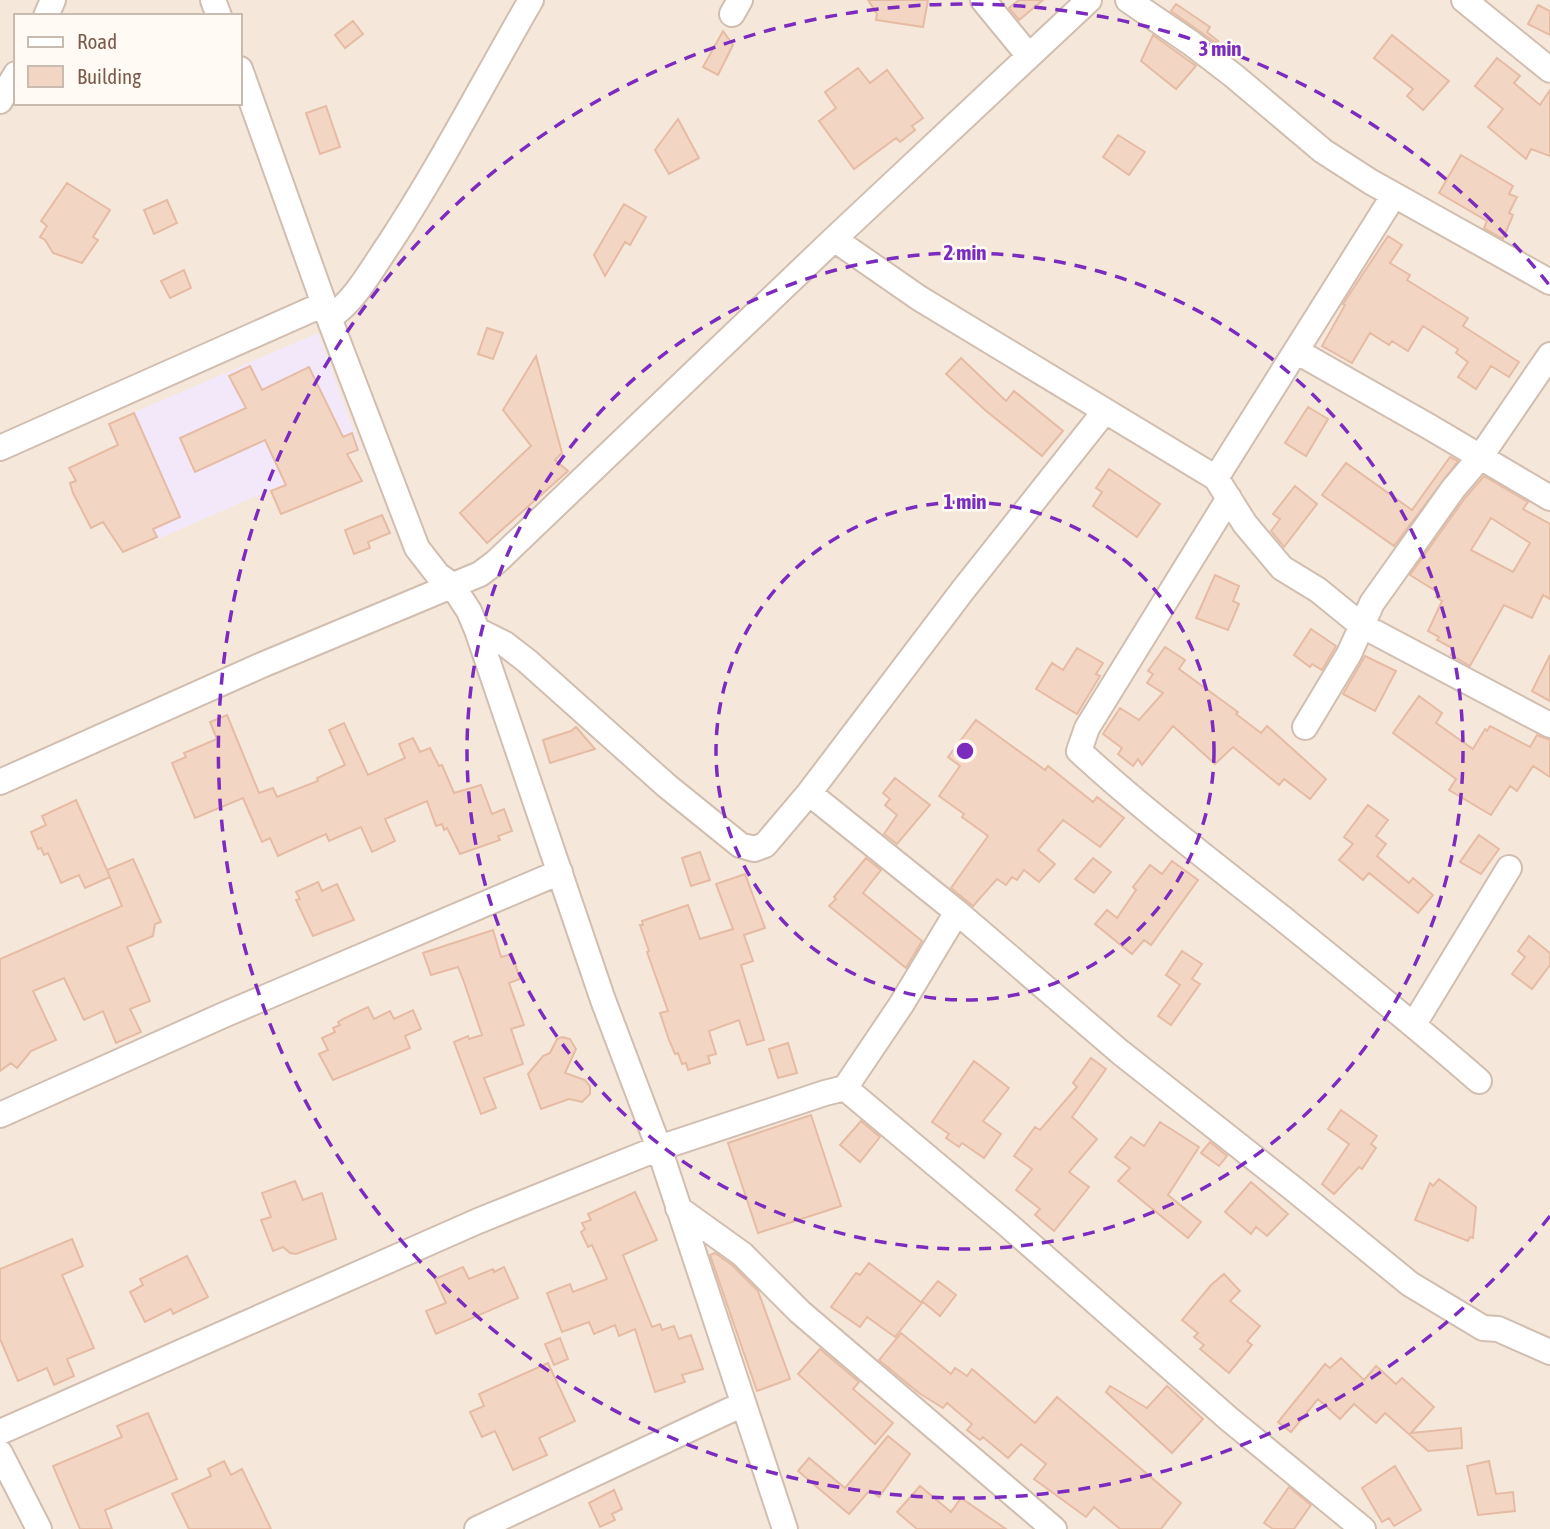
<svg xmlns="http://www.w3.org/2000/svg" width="1550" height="1529" font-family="'Asap Condensed',sans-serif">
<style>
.residential{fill:#f5e8da;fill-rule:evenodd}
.education{fill:#f3e8fa}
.building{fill:#f3d5c3;stroke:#e6bba3;stroke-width:2;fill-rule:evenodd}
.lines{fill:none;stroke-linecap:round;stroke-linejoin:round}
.minor-casing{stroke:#d1beb0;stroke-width:28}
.minor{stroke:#fff;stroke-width:24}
.ring{fill:none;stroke:#7b2cbf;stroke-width:3.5;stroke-dasharray:12 9}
.centre{fill:#7b2cbf;stroke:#fffaf3;stroke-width:3.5}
.ring-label{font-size:21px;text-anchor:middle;font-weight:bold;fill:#7b2cbf;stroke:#fffaf3;stroke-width:5;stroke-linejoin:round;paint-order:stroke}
</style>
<rect width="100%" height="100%" fill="#fdf6ec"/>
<path class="residential" d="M0 0H1550V1529H0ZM16 16H240V103H16Z"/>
<path class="education" d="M318 333 361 450 158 539 107 424Z"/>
<path class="building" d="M868 0H928L923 27 876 20 877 14Z
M1019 0H1043L1019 20 1009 8Z
M1176 4 1210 27 1207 32 1218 41 1216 43 1171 11Z
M1538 5 1550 11V35L1528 24Z
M353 21 363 34 345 48 335 35Z
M723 31 733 45 718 75 703 67Z
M1153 35 1196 66 1176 89 1141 61Z
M1392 35 1449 81 1423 110 1407 96 1413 89 1374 58Z
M1497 58 1520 76 1514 83 1540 105 1550 90V156L1531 149 1526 159 1488 127 1503 109 1475 86Z
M858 68 870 83 887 70 923 118 912 126 915 130 900 142 896 138 854 169 819 121 836 108 825 92Z
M326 106 340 147 320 154 306 113Z
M678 119 699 158 669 174 655 150Z
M1118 135 1145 152 1129 175 1103 157Z
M1461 155 1513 186 1509 194 1517 197 1509 213 1513 215 1503 239 1484 228 1487 221 1439 193Z
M67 183 110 210 93 237 98 240 82 263 53 253 45 240 40 237 47 226 41 221Z
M167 200 177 223 154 234 144 210Z
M624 204 646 217 630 245 625 242 605 276 594 255Z
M1388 236 1402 245 1390 263 1410 275 1407 280 1468 318 1463 326 1519 362 1509 377 1491 366 1476 389 1458 377 1468 362 1456 353 1458 349 1423 326 1408 351 1392 341 1389 345 1370 333 1352 363 1322 346 1345 305 1343 304Z
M184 270 191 288 170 298 161 281Z
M487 328 503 333 493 359 478 354Z
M536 356 562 453 555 460 568 471 487 543 460 513 531 446 503 410Z
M961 358 1006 401 1014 391 1063 431 1042 456 985 410 946 374Z
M250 366 262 390 309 367 343 437 352 433 358 450 347 454 362 481 281 514 271 491 286 485 265 440 195 472 180 438 246 408 229 376Z
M1308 407 1328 419 1306 456 1285 443Z
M134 413 180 517 153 529 157 537 123 552 103 522 91 528 73 493 70 483 76 481 69 468 118 445 109 424Z
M1450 457 1458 461 1394 546 1322 495 1346 463 1412 510Z
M1109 469 1160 504 1137 537 1093 506 1102 492 1096 488Z
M1484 476 1528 502 1523 509 1550 524V599L1543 595 1532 618 1504 605 1470 666 1451 655 1454 649 1437 640 1439 637 1428 631 1442 601 1436 597 1439 593 1410 575 1465 498ZM1491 518 1530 543 1513 572 1471 550Z
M1295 486 1317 504 1284 547 1271 531 1280 519 1273 514Z
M382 515 390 533 368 542 370 548 354 554 345 530Z
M1215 575 1239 586 1233 601 1239 604 1228 630 1196 618Z
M1311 629 1336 646 1322 670 1312 664 1310 667 1294 655Z
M1165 647 1185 660 1179 669 1238 712 1236 714 1261 733 1267 726 1326 779 1310 799 1284 779 1279 785 1233 747 1215 764 1173 726 1142 765 1138 759 1133 766 1118 754 1122 748 1103 734 1120 708 1139 720 1163 693 1147 683 1153 674 1148 671Z
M1077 648 1103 663 1096 674 1100 676 1077 714 1036 689 1052 663 1063 670Z
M1550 655V701L1532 691Z
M1365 656 1396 671 1375 711 1343 694Z
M1419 696 1442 713 1436 723 1473 749 1485 729 1487 731 1490 726 1530 747 1537 735 1550 740V777L1533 766 1517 791 1510 786 1491 815 1449 790 1456 779 1393 733Z
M227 715 259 793 273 788 277 797 318 781 317 778 345 765 329 730 344 723 368 775 405 758 399 744 413 738 420 752 430 748 439 766 442 765 454 793 481 785 492 814 504 809 512 831 498 836 500 840 460 854 447 828 444 830 442 824 436 826 427 801 385 819 395 841 372 852 361 827 329 841 326 834 278 856 270 838 262 842 243 798 195 818 172 763 186 757 184 753 217 739 210 722Z
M976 720 1045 770 1048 766 1093 802 1097 797 1124 818 1100 847 1063 820 1038 850 1055 864 1039 882 1024 870 1017 880 1012 877 1006 885 997 879 973 906 951 888 988 836 962 817 964 814 939 796 960 766 948 757Z
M576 727 595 749 550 763 543 740 571 731Z
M895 778 930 805 897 844 884 834 897 815 885 805 890 799 883 793Z
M76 800 110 877 85 888 79 875 61 883 48 853 44 855 41 848 38 849 31 832 46 825 42 816Z
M1368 805 1388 820 1376 836 1386 844 1377 856 1409 883 1413 878 1433 895 1418 913 1369 873 1363 880 1339 860 1353 844 1344 837Z
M1479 835 1499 849 1481 874 1460 862Z
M700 852 710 880 691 886 682 858Z
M866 858 881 870 863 893 922 941 906 968 829 906 836 899 834 897Z
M1093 858 1111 872 1094 893 1075 879Z
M133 859 161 922 155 924 153 936 127 947 150 1001 130 1009 141 1032 116 1043 103 1011 84 1020 64 978 33 991 56 1040 31 1051 17 1068 11 1063 0 1071V959L122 906 107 870Z
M1172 861 1198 880 1151 945 1144 940 1132 954 1095 924 1107 910 1117 918 1136 890 1133 887 1150 865 1162 874Z
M745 874 765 928 744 935 753 961 741 965 764 1040 747 1045 739 1020 709 1031 716 1054 708 1056 710 1063 688 1070 686 1063 682 1064 678 1053 675 1054 669 1040 660 1013 668 1011 647 952 649 951 640 925H643L642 921 688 905 700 939 733 929 716 884Z
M318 882 322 891 337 884 354 920 313 936 296 900 300 899 296 892Z
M493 930 501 957 512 954 520 979 509 983 524 1025 511 1029 523 1064 484 1078 496 1108 481 1114 454 1042 468 1036 469 1039 482 1035 464 982 458 967 431 975 423 953Z
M1529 936 1550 953V965L1532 989 1512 974 1525 957 1518 951Z
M1182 951 1202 964 1192 979 1200 984 1171 1025 1158 1016 1180 985 1166 975Z
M368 1007 374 1019 390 1011 394 1019 413 1010 421 1029 405 1036 410 1048 333 1080 319 1054 328 1050 322 1038 335 1032 333 1028 340 1025 338 1022 343 1019Z
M562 1037 570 1039 576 1049 565 1073 585 1080 590 1086V1094L582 1102 569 1099 541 1109 528 1074 543 1056 550 1053 557 1039Z
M788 1043 797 1073 778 1078 769 1049Z
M1091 1058 1106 1069 1072 1117 1097 1139 1069 1172 1089 1187 1054 1231 1035 1215 1040 1209 1016 1190 1032 1169 1014 1156 1035 1127 1040 1130 1077 1087 1073 1083Z
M974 1061 1009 1088 983 1121 1001 1134 984 1158 962 1143 959 1147 946 1138 949 1134 932 1122Z
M1341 1110 1377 1136 1371 1144 1376 1148 1362 1169 1359 1167 1334 1194 1322 1184 1349 1144 1328 1129Z
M811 1115 841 1206 758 1233 728 1143Z
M861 1121 880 1137 860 1162 840 1145Z
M1160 1122 1199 1147 1168 1195 1201 1222 1188 1238 1118 1181 1130 1168 1115 1157 1131 1137 1144 1146Z
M1210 1142 1227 1156 1219 1166 1201 1153Z
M1439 1179 1476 1207 1473 1238 1470 1237 1468 1241 1415 1220 1430 1183 1433 1186Z
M295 1181 303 1200 322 1193 336 1239 296 1254 290 1253 283 1247 273 1251 261 1220 271 1217 262 1193Z
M1251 1182 1288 1214 1267 1236 1256 1227 1251 1234 1225 1212Z
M635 1192 657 1240 623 1255 652 1327 660 1324 662 1330 674 1326 679 1339 691 1335 703 1369 682 1375 685 1382 655 1392 635 1329 619 1336 615 1325 594 1334 589 1322 562 1332 547 1293 570 1284 573 1292 607 1279 592 1245 588 1247 581 1232 585 1229 582 1223 591 1220 588 1214Z
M72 1239 83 1266 62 1275 94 1348 67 1359 74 1376 54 1385 47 1368 18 1381 0 1339V1269Z
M715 1253 732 1265 758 1291 790 1379 757 1391 710 1255Z
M187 1256 208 1297 173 1314 171 1309 145 1322 130 1292 143 1285 140 1279Z
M869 1263 922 1303 895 1337 867 1317 860 1327 831 1307 856 1273 860 1275Z
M463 1267 469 1279 493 1269 494 1272 504 1267 518 1298 436 1334 426 1311 446 1303 435 1279Z
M1224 1274 1240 1291 1230 1301 1260 1326 1247 1341 1252 1345 1229 1373 1200 1349 1204 1345 1194 1337 1198 1333 1182 1320 1211 1285Z
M938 1281 956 1295 940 1316 922 1301Z
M901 1333 951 1374 955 1368 967 1376 972 1369 1035 1423 1057 1397 1181 1503 1161 1529H1120L1094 1507 1086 1517 1034 1479 1046 1464 1021 1444 1008 1458 983 1437 980 1440 967 1430 972 1424 947 1403 943 1408 919 1393 879 1360Z
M560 1338 568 1359 554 1365 545 1344Z
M820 1349 859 1382 853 1389 893 1423 875 1444 798 1374Z
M1341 1358 1364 1380 1376 1366 1396 1384 1402 1378 1434 1407 1411 1433 1461 1428 1462 1448 1428 1451 1385 1413 1376 1423 1354 1404 1340 1419 1318 1399 1291 1432 1278 1422 1325 1364 1330 1368Z
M548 1363 575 1421 539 1438 547 1455 513 1470 495 1431 482 1437 470 1412 484 1406 479 1394Z
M1110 1386 1147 1408 1167 1386 1203 1419 1172 1453 1106 1392Z
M148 1413 177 1479 105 1510 112 1529H80L53 1466 122 1437 117 1426Z
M888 1436 910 1454 879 1497 870 1490 849 1514 798 1471 809 1458 845 1488Z
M224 1461 231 1475 242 1469 271 1529H189L172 1494 211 1476 208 1469Z
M1489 1461 1496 1494 1513 1492 1515 1511 1478 1515 1467 1466Z
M1395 1466 1421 1510 1394 1526 1389 1518 1382 1522 1362 1488Z
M920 1486 951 1512 961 1498 1006 1529H917L897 1512Z
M1289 1487 1311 1505 1294 1529H1273L1264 1523Z
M614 1490 622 1509 612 1514 615 1520 600 1527 589 1503Z"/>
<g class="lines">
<g class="minor-casing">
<path id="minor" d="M213 0 219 16
M983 0 1029 56
M1128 0 1191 43 1234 76 1323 151 1371 182 1550 282
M1464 0 1550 70
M732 14 740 0
M46 16 53 0
M240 69 329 318 417 548 438 575 452 585 469 611 477 630 603 1000 659 1148 785 1529
M0 101 16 74
M834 239 919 298 1216 478 1245 524 1282 568 1318 590 1361 625 1550 725
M329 318C356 300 371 270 389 244 441 165 484 81 531 0
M1296 351 1428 426 1550 498
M0 448 324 304
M1216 478 1394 195
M1229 498 1087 728 1079 751C1143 810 1213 863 1281 917 1348 971 1414 1024 1479 1081
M477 630 505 644 527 661 667 786 740 845 754 849 765 845 809 793 963 590 1105 411
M1305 727 1349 654 1372 603 1453 489 1481 456 1550 355
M0 782 262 665 480 574 496 562 834 239 1089 0
M809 793 957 912 1120 1052 1295 1190 1410 1284 1483 1328 1498 1329 1550 1352
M1414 1024 1509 868
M845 1088 1008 1225 1229 1419 1363 1529
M0 1115 226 1014 560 872
M678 1208 742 1254 800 1312 1054 1529
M0 1432 478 1221 659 1148 825 1093 845 1088 901 1005 957 912
M0 1453 39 1529
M477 1529 743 1404"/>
</g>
<use href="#minor" class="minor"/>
</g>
<g class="ring">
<circle cx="965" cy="751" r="249"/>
<circle cx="965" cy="751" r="498"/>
<path d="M1550 1216A747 747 0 1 1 1550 286"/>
</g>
<circle cx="965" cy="751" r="10" class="centre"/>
<g class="ring-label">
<text x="1220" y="56">3 min</text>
<text x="965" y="260">2 min</text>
<text x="965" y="509">1 min</text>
</g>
<rect x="14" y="14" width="228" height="91" fill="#fffaf3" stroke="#cabbb1" stroke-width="2"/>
<rect x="28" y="37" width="35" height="10" fill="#ffffff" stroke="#cabbb1" stroke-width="2"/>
<text x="77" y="49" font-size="21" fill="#7a5c4d">Road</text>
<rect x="28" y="66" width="35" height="21" fill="#f3d5c3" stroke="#cabbb1" stroke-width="2"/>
<text x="77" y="84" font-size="21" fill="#7a5c4d">Building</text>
</svg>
